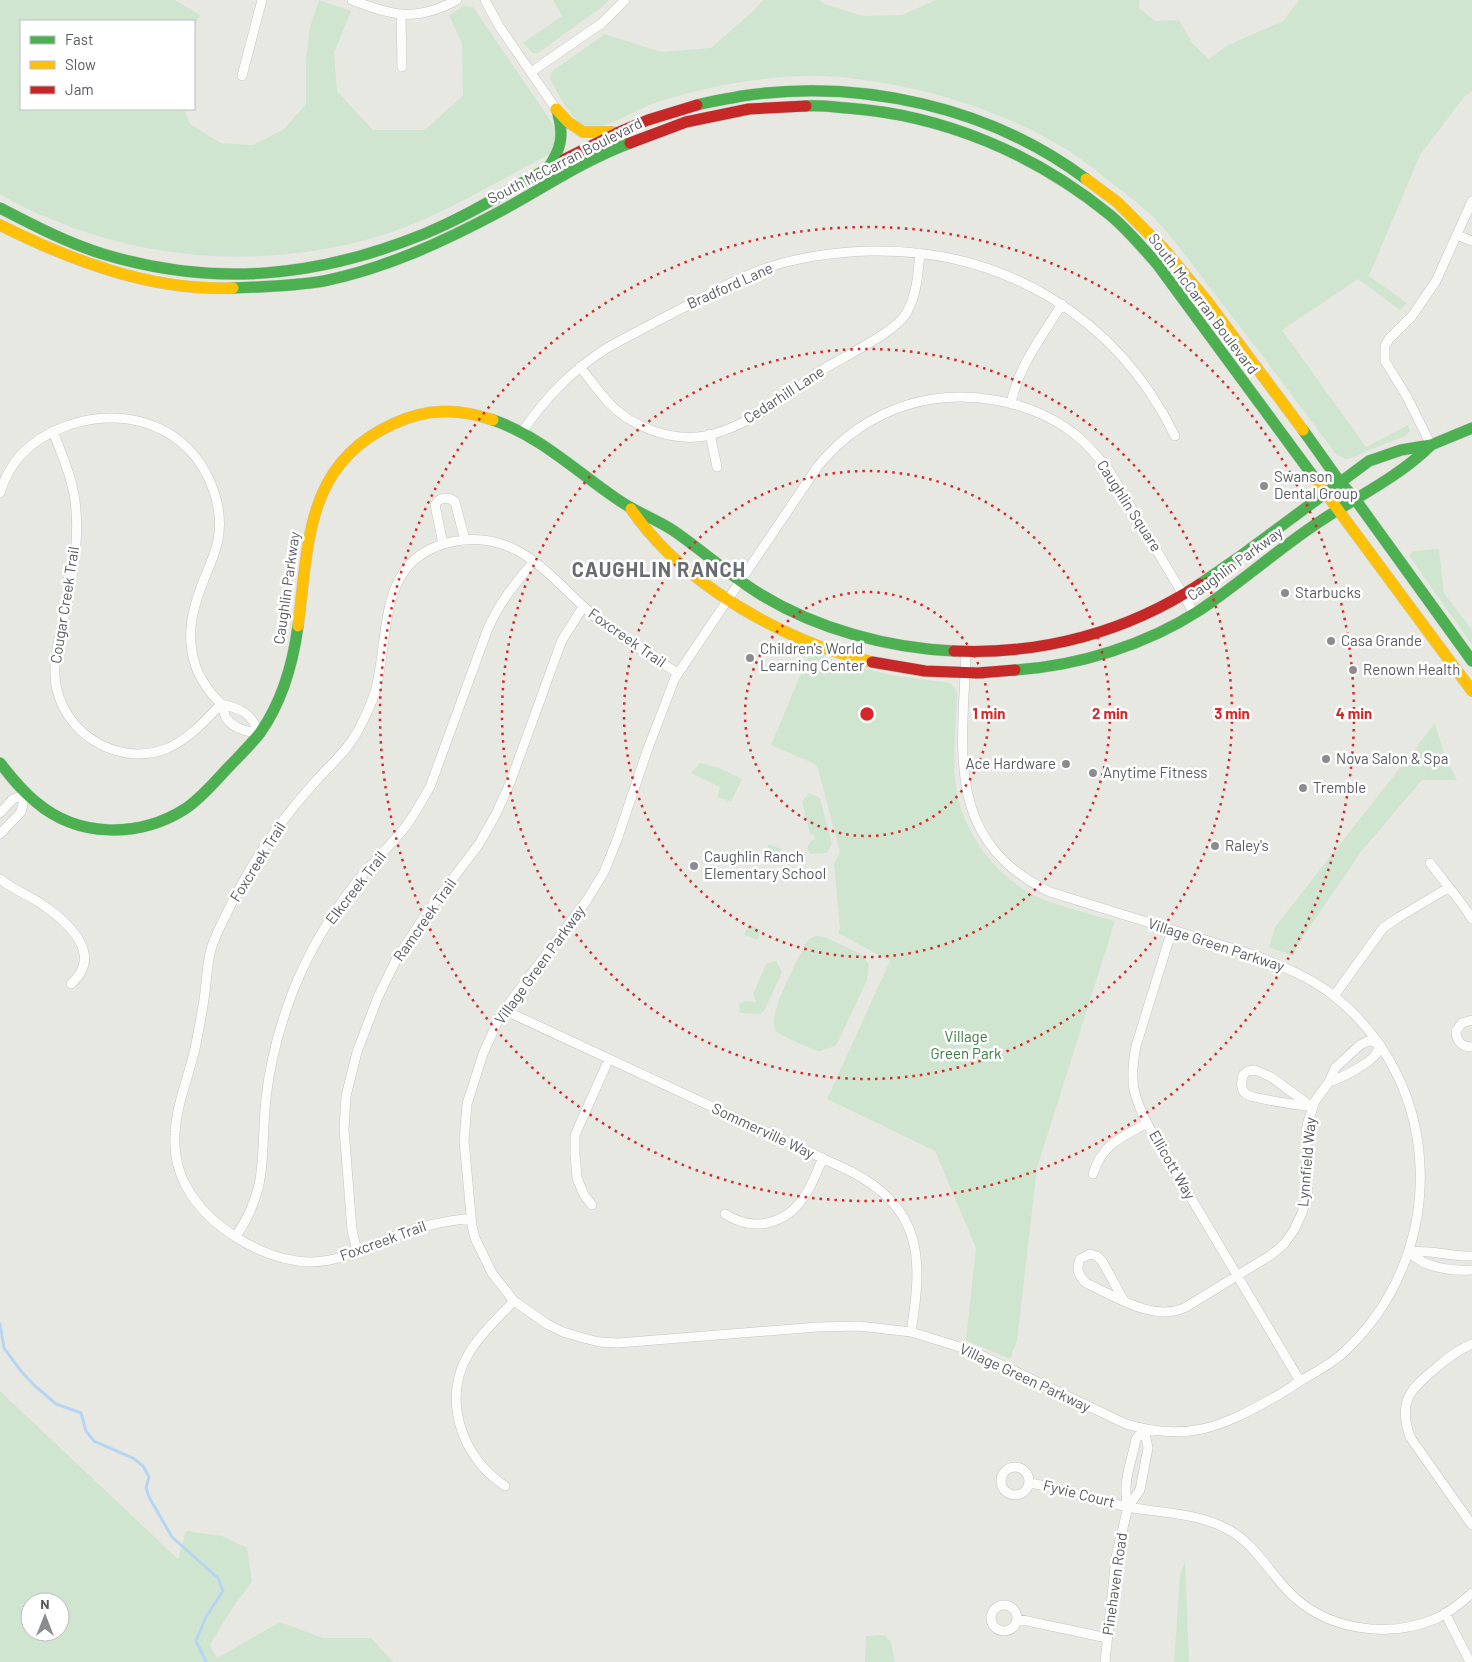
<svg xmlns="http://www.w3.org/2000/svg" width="1472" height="1662" font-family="Barlow,sans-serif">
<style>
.green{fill:#d0e5cf;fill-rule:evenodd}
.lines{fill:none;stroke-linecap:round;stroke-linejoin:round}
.stream{stroke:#b6d5f3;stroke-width:3}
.street-casing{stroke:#c4c5c3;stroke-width:10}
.fast-casing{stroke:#c5c6c6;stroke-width:12}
.slow-casing{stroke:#c5c6c6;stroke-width:12}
.jam-casing{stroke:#c5c6c6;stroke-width:12}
.street{stroke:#fcfcfb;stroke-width:9}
.fast{stroke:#4caf50;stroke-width:11}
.slow{stroke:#ffc107;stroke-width:11}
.jam{stroke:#c62828;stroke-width:11}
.ring{fill:none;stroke:#d62828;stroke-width:2.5;stroke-dasharray:2.5 5}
.poi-dot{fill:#8a8c8e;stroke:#fff;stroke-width:2}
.labels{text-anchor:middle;stroke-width:5;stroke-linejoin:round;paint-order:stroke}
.street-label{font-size:15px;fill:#585b60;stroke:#fff}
.poi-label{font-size:15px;fill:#585b60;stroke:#fff;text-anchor:start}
.park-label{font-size:15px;fill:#388040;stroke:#fff}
.district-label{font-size:20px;font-weight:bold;letter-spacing:1px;fill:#696d72;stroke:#fff}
.centre{fill:#d62828;stroke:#fff;stroke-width:2.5}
.ring-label{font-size:15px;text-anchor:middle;font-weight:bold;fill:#d62828;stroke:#fff;stroke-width:5;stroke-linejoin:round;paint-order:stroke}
</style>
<rect width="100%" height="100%" fill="#e8e8e3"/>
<path class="green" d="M0 0H175L200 15 194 27V21H21V109H184L190 124 221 143 253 145 284 129 306 104V60L310 27 319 0 351 11 334 53 337 91 373 130H425L463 95 462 44 449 15 464 6 473 7 553 124C557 136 557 143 550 154 492 184 435 220 373 238 268 268 151 262 51 219 33 212 16 204 0 194Z
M553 0H609L602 7 538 53H533L523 43 562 16Z
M763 0H820L825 4 863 16 902 15 936 0H1140L1139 8 1155 21 1179 20 1193 44 1209 59 1228 45 1283 21 1299 0H1472V91L1465 96 1420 155 1369 276 1407 303 1400 310 1358 279 1282 330 1366 447 1408 425 1410 431 1405 436 1372 449 1357 456 1347 459 1341 457 1335 453C1295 399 1255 346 1214 293 1194 268 1176 240 1153 217 1141 205 1126 194 1112 183 1098 172 1084 161 1069 151 1002 110 927 87 849 78 788 71 710 84 652 104 638 109 601 131 589 128 572 124 558 93 550 79V74L554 70 605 34 661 52 711 48 751 13Z
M1439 549 1444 593 1472 630V645L1410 557V554L1413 551Z
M810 652 846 664 890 675 950 683 955 688 957 694C956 724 952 756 956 786 962 833 998 880 1042 899 1065 908 1091 914 1115 921L1037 1168 1017 1341 1010 1359 966 1340 976 1248 935 1151 827 1099 890 961 838 933 840 928 834 864 840 852 817 765 771 745Z
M1435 723 1444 754 1457 780H1422L1360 853 1301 940 1293 956 1269 947 1275 927Z
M700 763 719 768 742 779 731 802 717 797 720 787 691 773Z
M809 793 820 798 832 843 827 853 811 854C806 849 807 847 811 841L815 839 814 835 810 834 802 802Z
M769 844 781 849 776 861 764 856Z
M749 924 761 930 757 940 744 935Z
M816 936 825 937 861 954 869 965 867 980 839 1040 835 1046 820 1051 814 1050C805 1045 783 1038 776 1031 765 1017 798 960 805 944L809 939Z
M776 961 782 972 764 1011 760 1014 740 1013 739 1008 740 1003 745 1001 756 1002 753 994 766 964Z
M0 1391 178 1559 186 1531 222 1536 247 1548 252 1582 231 1610 210 1645 217 1658 280 1622 323 1638H371L393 1662H0ZM30 1602H60V1632H30Z
M1185 1561 1189 1662H1174L1180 1576Z
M885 1635 891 1643 895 1662H865L866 1636Z"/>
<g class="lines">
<path class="stream" d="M0 1324 4 1348 21 1371 34 1385 56 1404 81 1413 86 1431 94 1441 133 1458 143 1466 149 1477 146 1488 149 1497 172 1537 218 1578 223 1591 206 1617 196 1641 206 1662"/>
<g class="street-casing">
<path id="street" d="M352 0C392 16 416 22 457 0
M485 0 499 26 556 109
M401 15 402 67
M531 72 602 23 625 0
M242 76 262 0
M1457 235 1472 241
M580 367C589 378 598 391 608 402 631 427 672 442 705 436 726 432 747 421 765 410 783 400 799 385 817 373 840 358 896 333 907 312 917 294 918 273 920 253
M1011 404C1018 366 1042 337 1062 304
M53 431C61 453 72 477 75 501 82 553 65 609 55 659 55 670 54 680 57 690 69 738 122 767 168 748 190 738 205 721 221 704
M522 432C546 397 571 371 607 348 636 332 665 317 694 302 717 290 741 276 766 268 799 257 835 252 870 251 1003 248 1117 317 1175 436
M710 434 717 467
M1431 445 1407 397 1385 361V346L1389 339 1412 316 1436 281 1472 201
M0 493C9 462 30 441 59 429 115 405 180 420 208 477 217 496 222 519 218 540 216 551 211 562 207 572 194 603 184 633 196 667 199 676 205 685 211 693 214 697 218 700 221 704 224 708 224 714 226 718 234 729 247 732 259 733 251 713 242 709 221 704
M443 544 435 505C439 497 449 496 455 502L465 540
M966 651C963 749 943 841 1050 892L1257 956C1284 967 1312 978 1334 996 1447 1086 1448 1257 1343 1353 1331 1364 1316 1372 1302 1380 1292 1386 1283 1393 1273 1398 1220 1428 1186 1442 1126 1424L985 1357 963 1348 911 1332 859 1326 817 1327 618 1343 599 1342 580 1337 563 1332 547 1324 514 1301 492 1273 475 1238 472 1226 464 1141 467 1104 483 1054 501 1014 587 900 604 872 617 840 647 751 675 678 818 466C841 438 872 416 907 405 962 388 1032 399 1077 436 1089 446 1100 459 1110 472L1194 613
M0 813 13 799 25 795
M0 834 21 812 25 795
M1430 863C1444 882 1460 899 1472 919
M0 879C13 890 30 895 43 905 69 923 104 955 71 984
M1172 930 1136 1046C1129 1082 1133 1097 1150 1129L1300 1381
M1334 996 1383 928 1399 917 1448 888
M504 1010 850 1171C923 1208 923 1259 911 1332
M1472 1020 1462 1023 1456 1031C1456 1041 1462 1047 1472 1047
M1255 1070 1271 1077 1312 1107C1300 1105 1252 1099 1246 1094 1240 1089 1241 1082 1243 1075L1248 1071Z
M1093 1174C1102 1144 1122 1137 1147 1123
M592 1205 584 1195 577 1178 575 1154V1135L609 1059
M725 1214C753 1232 785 1225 804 1197 812 1186 817 1171 823 1158
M471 1218C447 1221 423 1225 400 1234 370 1245 345 1261 312 1262 265 1262 208 1227 186 1186 178 1171 174 1152 175 1135 176 1104 190 1074 196 1044 199 1027 203 1009 205 992 207 977 207 961 212 946 219 926 234 899 244 880 263 846 287 813 314 783 330 765 349 749 360 727 367 713 374 699 377 684 390 625 379 555 456 541 523 529 556 586 601 622 625 641 652 657 678 673
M236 1236C270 1186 260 1154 266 1098 270 1062 280 1025 293 991 309 951 331 914 358 880 374 861 391 845 406 826 415 814 422 800 430 787L487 631C500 601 514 585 534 561
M357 1252 352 1230 344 1129 346 1096 357 1052 378 997 397 958 426 914 479 844 496 814 510 783 562 640 583 607
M1409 1252C1425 1268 1450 1271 1472 1270
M1409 1252C1430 1249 1451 1257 1472 1256
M1123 1299 1102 1261 1097 1256 1090 1254 1080 1259C1076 1269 1078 1275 1086 1283 1115 1296 1154 1323 1186 1307L1271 1255 1284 1244 1294 1230 1302 1213 1307 1197 1308 1179 1306 1138 1307 1125 1315 1101 1329 1082 1335 1068 1360 1045 1368 1041 1378 1042C1378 1047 1379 1050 1376 1054 1369 1064 1341 1078 1329 1082
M1472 1344C1458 1350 1447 1358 1436 1368 1409 1390 1398 1402 1410 1437L1472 1525
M1001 1481a14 14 0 1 1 28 0a14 14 0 1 1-28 0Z
M1029 1483C1063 1488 1095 1500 1128 1507 1160 1513 1198 1513 1227 1529 1253 1542 1268 1570 1288 1591 1325 1630 1387 1639 1435 1619 1449 1613 1461 1603 1472 1593
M505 1486C462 1458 441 1399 469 1353 481 1333 499 1317 514 1301
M1128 1507C1122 1486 1130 1465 1135 1444L1136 1439 1144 1429
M991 1618a13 13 0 1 1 26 0a13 13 0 1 1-26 0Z
M1445 1613 1470 1662
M1018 1619 1107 1638
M1105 1662 1116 1557 1128 1507 1140 1490 1148 1448 1144 1429"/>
</g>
<g class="fast-casing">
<path id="fast" d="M697 105C712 101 727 99 742 96 860 78 990 107 1086 179
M806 106C820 105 834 107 847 108 944 115 1035 154 1110 215 1127 229 1142 247 1157 264L1316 480
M548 168C561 150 564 135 558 114
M0 208C33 225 67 243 103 254 215 288 318 277 424 234 473 214 518 184 565 159
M233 288C264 287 294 286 324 281 386 268 443 242 499 212 542 189 584 160 630 143
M493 420C540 436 577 472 617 499 635 512 656 519 674 531 703 551 729 575 760 594 817 629 888 648 954 651
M1303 430 1340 482 1355 499 1472 661
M1200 584 1242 555 1369 461 1401 450 1431 445 1472 428
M1015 670C1078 666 1146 645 1200 610 1240 583 1276 551 1316 524 1354 498 1398 478 1431 445
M0 763C11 777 22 791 36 802 78 838 139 838 185 809 200 799 212 785 224 772 236 759 249 747 260 733 282 702 293 663 298 626"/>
</g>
<g class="slow-casing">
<path id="slow" d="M556 109 568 122 583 132H613
M1086 179 1117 202 1164 249 1207 301 1303 430
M0 225C72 261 151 291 233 288
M1316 480 1472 691
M631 509C675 573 749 619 821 647 837 653 855 657 872 662
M298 626C309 543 305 464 393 424 427 408 458 408 493 420"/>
</g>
<g class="jam-casing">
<path id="jam" d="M630 143 686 122 749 109 806 106
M565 159 619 132 648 120 697 105
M954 651C1042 655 1127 632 1200 584
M872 662 925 671 978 673 1015 670"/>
</g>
<use href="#street" class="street"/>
<use href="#fast" class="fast"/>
<use href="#slow" class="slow"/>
<use href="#jam" class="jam"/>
</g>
<g class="ring">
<circle cx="867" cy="714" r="122"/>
<circle cx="867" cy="714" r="243"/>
<circle cx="867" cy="714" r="365"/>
<circle cx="867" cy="714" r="487"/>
</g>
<g class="poi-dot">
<circle cx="1264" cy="486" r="5"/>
<circle cx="1285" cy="593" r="5"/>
<circle cx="1331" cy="641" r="5"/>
<circle cx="750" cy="658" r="5"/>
<circle cx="1353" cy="670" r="5"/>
<circle cx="1326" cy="759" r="5"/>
<circle cx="1066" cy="764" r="5"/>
<circle cx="1093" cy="773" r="5"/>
<circle cx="1303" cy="788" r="5"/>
<circle cx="1215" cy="846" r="5"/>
<circle cx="694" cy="866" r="5"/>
</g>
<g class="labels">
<g class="street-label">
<text transform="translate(565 161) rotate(-27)" y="5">South McCarran Boulevard</text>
<text transform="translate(730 286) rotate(-24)" y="5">Bradford Lane</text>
<text transform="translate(1203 304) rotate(53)" y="5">South McCarran Boulevard</text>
<text transform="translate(784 395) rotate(-33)" y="5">Cedarhill Lane</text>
<text transform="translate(1129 506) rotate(57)" y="5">Caughlin Square</text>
<text transform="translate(1235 564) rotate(-36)" y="5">Caughlin Parkway</text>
<text transform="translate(287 588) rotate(-82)" y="5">Caughlin Parkway</text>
<text transform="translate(65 605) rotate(-81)" y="5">Cougar Creek Trail</text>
<text transform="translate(627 638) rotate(35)" y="5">Foxcreek Trail</text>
<text transform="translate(258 862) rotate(-58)" y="5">Foxcreek Trail</text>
<text transform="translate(356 888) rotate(-52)" y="5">Elkcreek Trail</text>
<text transform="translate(425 920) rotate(-55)" y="5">Ramcreek Trail</text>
<text transform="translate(1216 945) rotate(18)" y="5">Village Green Parkway</text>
<text transform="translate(540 965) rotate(-54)" y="5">Village Green Parkway</text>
<text transform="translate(763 1131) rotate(25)" y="5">Sommerville Way</text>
<text transform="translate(1307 1162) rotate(-85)" y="5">Lynnfield Way</text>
<text transform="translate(1172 1165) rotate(60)" y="5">Ellicott Way</text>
<text transform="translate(383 1241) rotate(-20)" y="5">Foxcreek Trail</text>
<text transform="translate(1025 1378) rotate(25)" y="5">Village Green Parkway</text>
<text transform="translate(1079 1494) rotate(14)" y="5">Fyvie Court</text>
<text transform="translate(1115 1584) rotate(-82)" y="5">Pinehaven Road</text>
</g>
<g class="poi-label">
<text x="1274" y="482">Swanson<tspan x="1274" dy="17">Dental Group</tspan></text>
<text x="1295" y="598">Starbucks</text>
<text x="1341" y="646">Casa Grande</text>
<text x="760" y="654">Children's World<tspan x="760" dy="17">Learning Center</tspan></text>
<text x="1363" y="675">Renown Health</text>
<text x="1336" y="764">Nova Salon &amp; Spa</text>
<text x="1056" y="769" text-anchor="end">Ace Hardware</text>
<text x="1103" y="778">Anytime Fitness</text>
<text x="1313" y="793">Tremble</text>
<text x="1225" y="851">Raley's</text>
<text x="704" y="862">Caughlin Ranch<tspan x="704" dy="17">Elementary School</tspan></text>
</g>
<g class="park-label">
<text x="966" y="1042">Village<tspan x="966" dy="17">Green Park</tspan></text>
</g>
<g class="district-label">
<text x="659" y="577">CAUGHLIN RANCH</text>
</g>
</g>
<circle cx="867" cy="714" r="8" class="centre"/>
<g class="ring-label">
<text x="989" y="719">1 min</text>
<text x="1110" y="719">2 min</text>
<text x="1232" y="719">3 min</text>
<text x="1354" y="719">4 min</text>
</g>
<rect x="20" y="20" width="175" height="90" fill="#ffffff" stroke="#bcbdbf"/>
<rect x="30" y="36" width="25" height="8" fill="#4caf50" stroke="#bcbdbf"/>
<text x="65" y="45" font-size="15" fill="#585b60">Fast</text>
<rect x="30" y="61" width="25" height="8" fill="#ffc107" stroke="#bcbdbf"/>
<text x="65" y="70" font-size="15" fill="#585b60">Slow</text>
<rect x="30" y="86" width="25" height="8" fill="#c62828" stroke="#bcbdbf"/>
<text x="65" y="95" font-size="15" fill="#585b60">Jam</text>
<g transform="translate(45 1617)"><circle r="24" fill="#ffffff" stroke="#bcbdbf"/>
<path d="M0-4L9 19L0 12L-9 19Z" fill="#8a8c8e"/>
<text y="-8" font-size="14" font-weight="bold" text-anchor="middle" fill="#585b60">N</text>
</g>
</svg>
